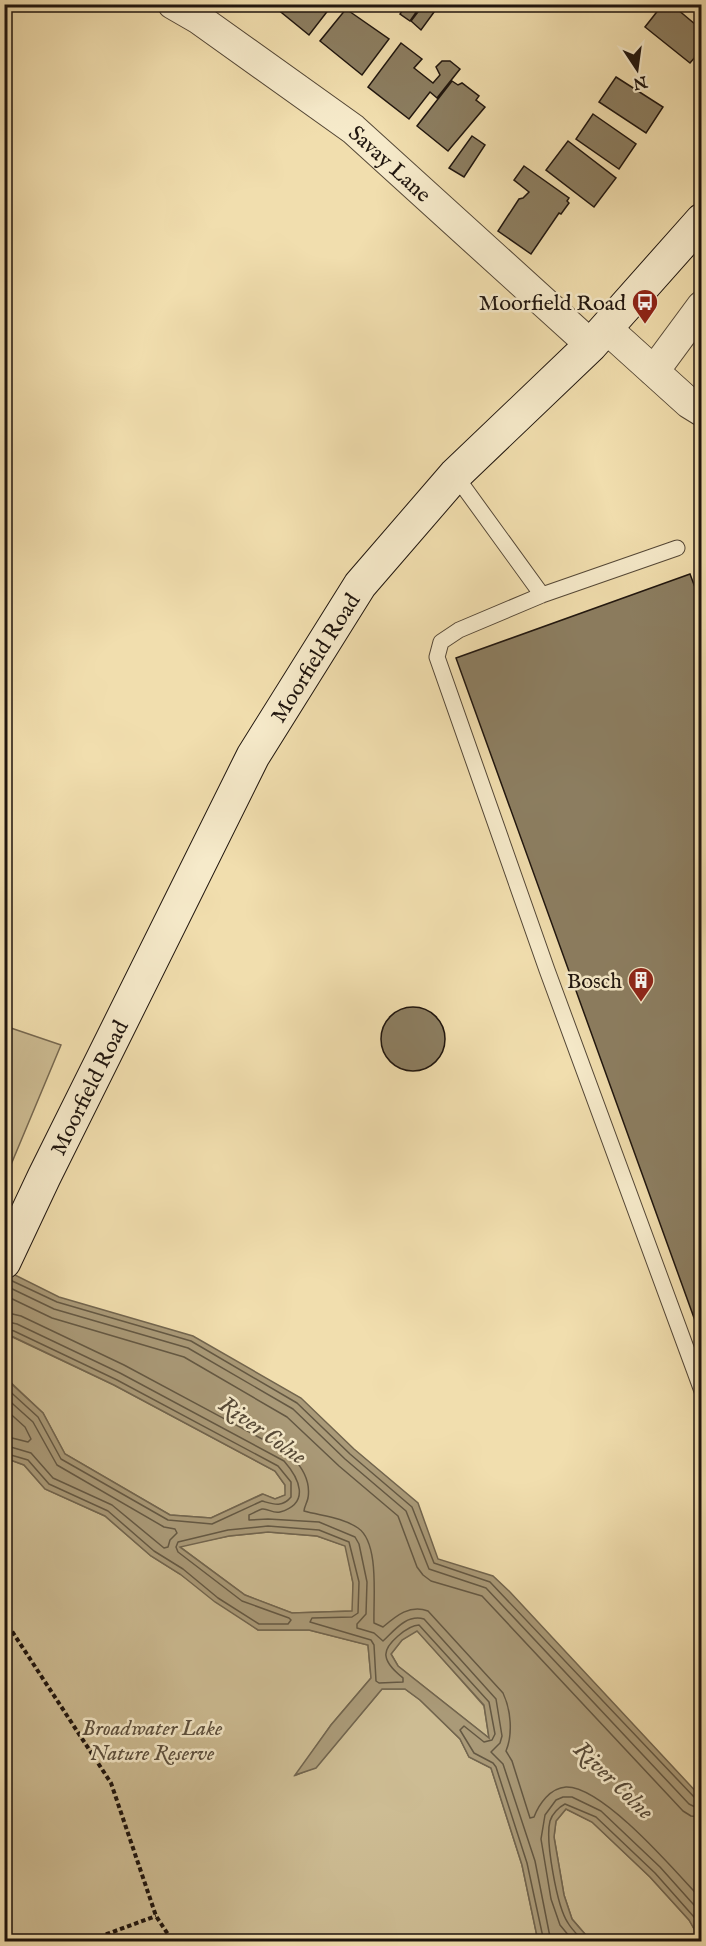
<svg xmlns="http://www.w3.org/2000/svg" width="706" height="1946" font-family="'IM FELL English',serif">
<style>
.green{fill:#cdbc93;stroke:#766850;stroke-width:1.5}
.water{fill:#aa9a78;stroke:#72654e;stroke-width:1.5;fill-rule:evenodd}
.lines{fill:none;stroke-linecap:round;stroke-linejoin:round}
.shore{stroke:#645843;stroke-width:1.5}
.building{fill:#8c7e61;stroke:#1f150e;stroke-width:1.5}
.lane-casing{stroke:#544736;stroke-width:17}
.street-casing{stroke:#544736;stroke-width:32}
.secondary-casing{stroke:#1f150e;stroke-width:35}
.path{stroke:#1f150e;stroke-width:4;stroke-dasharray:4.5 3;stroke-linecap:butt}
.lane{stroke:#f6eaca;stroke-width:15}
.street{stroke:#f6eaca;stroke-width:30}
.secondary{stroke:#f6eaca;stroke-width:33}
.labels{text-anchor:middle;stroke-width:5;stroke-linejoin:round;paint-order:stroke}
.street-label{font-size:22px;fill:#1f150e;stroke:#f6eaca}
.poi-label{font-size:22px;fill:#1f150e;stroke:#f6eaca;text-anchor:end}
.park-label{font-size:22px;font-style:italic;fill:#5c4f3d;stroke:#f6eaca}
.water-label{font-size:24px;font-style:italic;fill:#574a38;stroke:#f6eaca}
</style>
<rect width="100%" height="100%" fill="#f1deae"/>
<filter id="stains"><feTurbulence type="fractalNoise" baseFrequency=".00333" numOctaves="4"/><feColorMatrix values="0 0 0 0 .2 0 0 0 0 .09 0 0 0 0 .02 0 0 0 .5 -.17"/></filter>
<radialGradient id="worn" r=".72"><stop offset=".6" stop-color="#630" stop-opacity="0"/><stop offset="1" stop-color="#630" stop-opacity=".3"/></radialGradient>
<path class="green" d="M5 1026 61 1045 5 1179 4 1026Z
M4 1333 114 1385 275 1471 285 1485 286 1495 275 1499 262 1494 211 1518 170 1515 65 1454 43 1413 5 1377Z
M5 1458 24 1465 45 1489 105 1516 151 1556 180 1574 258 1630H309L368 1645 371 1678 331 1725 296 1775 316 1767 382 1689H405L420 1700 460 1739 469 1757 491 1768 522 1865 538 1941 5 1942Z
M268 1532 317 1536 346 1546 353 1583V1611L292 1613 245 1595 179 1546 229 1536Z
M417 1630 484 1706 489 1738 398 1666 391 1654 402 1640Z
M566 1809 592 1822 650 1877 689 1920 701 1941H591L572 1919 564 1895 554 1837 556 1821Z"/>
<path class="water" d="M5 1270 59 1297 193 1336 301 1398 354 1449 418 1503 438 1559 493 1576 510 1592 701 1797V1941L689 1920 650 1877 592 1822 566 1809 556 1821 554 1837 564 1895 572 1919 591 1941H538L522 1865 491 1768 469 1757 460 1739 420 1700 405 1689H382L316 1768 295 1775 331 1725 371 1678 368 1645 309 1630H258L215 1602 180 1574 151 1556 105 1516 45 1489 24 1465 5 1458 4 1377 43 1413 65 1454 170 1515 211 1518 263 1494 275 1499 285 1495V1485L275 1471 114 1385 5 1333ZM268 1532 317 1536 345 1546 353 1583 352 1611 292 1613 245 1595 180 1547 229 1536ZM417 1631 484 1705 489 1738 398 1666 391 1654 402 1640Z"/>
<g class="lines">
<path class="shore" d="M8 1279 57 1302 191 1341 297 1403 350 1454 412 1507 434 1563 490 1582 695 1798 702 1801
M4 1285 54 1309 188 1348 293 1409 345 1459 406 1511 429 1569 486 1588 689 1804 695 1807 702 1808
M4 1295 52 1318 184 1357 287 1417 339 1466 398 1516 417 1567 423 1575 431 1581 482 1596 683 1811 691 1816 702 1817
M4 1312 21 1316 124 1365 290 1454C301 1466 311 1480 308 1498 307 1503 304 1507 304 1511 322 1516 342 1517 358 1528 380 1543 373 1600 374 1623L383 1627C396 1616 410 1604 428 1611L503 1693C511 1710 513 1734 506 1751L512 1761 530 1818 534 1817C539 1804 550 1788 566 1787 603 1786 676 1872 702 1900
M4 1321 17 1324 120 1373 284 1461C299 1478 311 1503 280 1512 273 1514 268 1508 262 1509 258 1510 252 1514 249 1515V1520L268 1519 319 1522 355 1537 359 1544 367 1582 366 1614 357 1624V1628L374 1633 383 1641C394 1631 406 1614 424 1619L496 1699 502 1736 500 1743 491 1752 503 1764 535 1861 551 1942
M4 1328 14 1331 117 1380 278 1466 291 1482V1497C282 1508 273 1504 262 1501L212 1524 168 1520 61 1459 38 1417 4 1386
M4 1396 33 1422 57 1465 164 1527 175 1529 177 1533 170 1540 168 1547 164 1548 112 1505 53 1478 31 1453 4 1445
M4 1408 25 1427 31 1439 28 1442 4 1436
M4 1453 28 1460 49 1484 108 1511 154 1551 183 1569 218 1598 259 1624H288L291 1620 289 1618 242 1601 178 1552 176 1547 178 1542 228 1530 268 1526 319 1530 349 1542 359 1582 358 1613 352 1617 312 1618 310 1622 371 1640 374 1645 376 1681 379 1683 403 1682V1678C397 1673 387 1665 386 1656 384 1644 409 1625 419 1625L489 1702 495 1734 492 1740 484 1742 464 1726 460 1730 474 1753 493 1763 496 1767 527 1863 544 1942
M574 1942 560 1925 551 1899 541 1839 545 1815 556 1800 563 1797H572L601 1811 660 1867 702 1914
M584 1942C579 1936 572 1930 568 1923 557 1907 545 1840 550 1821 552 1814 559 1807 565 1804L596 1817 655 1873 694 1917 702 1929"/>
</g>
<path class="building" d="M271 4H333L309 35Z
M407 4H422L410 21 400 14Z
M424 4H433L437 8 421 30 411 21Z
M663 4H671L702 30V49L690 63 645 27Z
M346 9 389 39 362 75 320 41Z
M401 43 422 59 414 68 433 83 440 75 436 67 442 61H450L460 69 437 98 430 92 409 119 368 87Z
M616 77 663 107 646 133 599 102Z
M452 81 458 85 462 83 479 96 476 100 485 107 448 151 417 126Z
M593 114 636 144 619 169 576 139Z
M472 136 485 145 464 177 449 168Z
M568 141 616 178 594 207 546 170Z
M524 166 569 198 567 201 569 203 561 214 559 213 531 254 498 231 519 199 523 198 529 192 514 180Z
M690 574 702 606V1340L456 658Z
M381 1039a32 32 0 1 1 64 0a32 32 0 1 1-64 0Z"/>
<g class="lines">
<g class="lane-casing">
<path id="lane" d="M455 475 542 595
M677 548 542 595 459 630 441 642 437 657 547 970 702 1391"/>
</g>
<g class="street-casing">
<g id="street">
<path id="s1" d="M173 4 199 19 353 129 591 345"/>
<path d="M606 328 689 403 702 411"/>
<path d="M654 371 702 306"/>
</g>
</g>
<g class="secondary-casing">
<g id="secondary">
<path id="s2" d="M4 1262 44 1177 253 756 360 585 455 475 591 345 702 220"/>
</g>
</g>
<path class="path" d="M4 1619 111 1783 156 1916 173 1942
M93 1942 107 1934 156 1916"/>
<use href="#lane" class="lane"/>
<use href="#street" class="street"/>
<use href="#secondary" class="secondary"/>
</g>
<defs>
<g id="bus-pin" transform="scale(1.35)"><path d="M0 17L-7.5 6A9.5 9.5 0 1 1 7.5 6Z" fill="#8f2418" stroke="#f6eaca"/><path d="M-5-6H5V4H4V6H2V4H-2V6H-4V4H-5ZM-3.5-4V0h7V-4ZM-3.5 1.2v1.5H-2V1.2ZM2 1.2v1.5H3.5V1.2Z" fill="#fff"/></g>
<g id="building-pin" transform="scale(1.35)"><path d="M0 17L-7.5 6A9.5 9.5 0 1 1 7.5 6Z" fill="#8f2418" stroke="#f6eaca"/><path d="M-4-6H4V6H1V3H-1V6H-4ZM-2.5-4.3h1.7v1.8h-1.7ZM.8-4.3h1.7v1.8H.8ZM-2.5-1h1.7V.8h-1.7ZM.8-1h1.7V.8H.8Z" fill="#fff"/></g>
</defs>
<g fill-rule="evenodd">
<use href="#bus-pin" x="645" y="302"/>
<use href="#building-pin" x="641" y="980"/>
</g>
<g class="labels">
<g class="street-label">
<text dy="8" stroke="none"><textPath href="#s1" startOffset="270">Savay Lane</textPath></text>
<text dy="8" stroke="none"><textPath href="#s2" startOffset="680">Moorfield Road</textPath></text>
<text dy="8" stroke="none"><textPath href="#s2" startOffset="194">Moorfield Road</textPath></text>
</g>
<g class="poi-label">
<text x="626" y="310">Moorfield Road</text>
<text x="622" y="988">Bosch</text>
</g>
<g class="park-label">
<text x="152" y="1735">Broadwater Lake<tspan x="152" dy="25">Nature Reserve</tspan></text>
</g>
<g class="water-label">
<text transform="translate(263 1430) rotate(35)" y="8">River Colne</text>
<text transform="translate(614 1780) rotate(44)" y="8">River Colne</text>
</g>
</g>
<rect width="706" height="1946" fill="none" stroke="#f1deae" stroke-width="24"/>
<rect x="6" y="6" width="694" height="1934" fill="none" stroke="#1f150e" stroke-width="3"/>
<rect x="12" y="12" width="682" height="1922" fill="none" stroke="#1f150e" stroke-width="1.5"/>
<g transform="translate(637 69) rotate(167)" stroke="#f6eaca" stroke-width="4.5" paint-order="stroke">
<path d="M0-4.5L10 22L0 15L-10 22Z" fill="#1f150e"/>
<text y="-9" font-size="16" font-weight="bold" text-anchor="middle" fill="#1f150e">N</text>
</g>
<rect width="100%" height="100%" filter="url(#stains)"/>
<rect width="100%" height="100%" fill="url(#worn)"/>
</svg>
